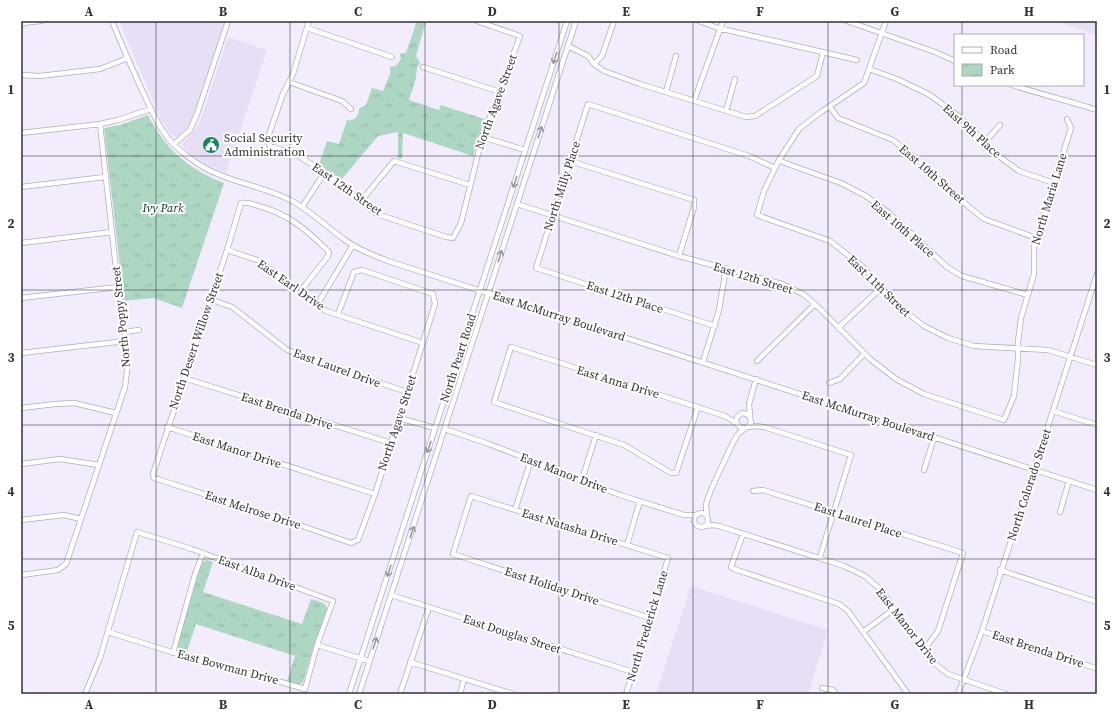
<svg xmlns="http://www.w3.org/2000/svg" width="1118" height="715" font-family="'Source Serif 4',serif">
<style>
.built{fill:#e7dff6}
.park{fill:url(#park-tufts)}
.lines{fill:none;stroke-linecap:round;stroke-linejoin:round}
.minor-casing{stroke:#b3aebe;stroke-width:6}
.minor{stroke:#fff;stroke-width:4.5}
.oneway{stroke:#9a989c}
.grid{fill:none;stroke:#353239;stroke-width:1;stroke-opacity:0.55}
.labels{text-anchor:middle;stroke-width:4;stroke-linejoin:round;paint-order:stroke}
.street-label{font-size:12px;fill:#353239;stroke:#fff}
.poi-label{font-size:12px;fill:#353239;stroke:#fff;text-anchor:start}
.park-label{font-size:12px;font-style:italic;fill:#003524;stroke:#fff}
.neatline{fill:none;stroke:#353239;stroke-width:1.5}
.grid-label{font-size:13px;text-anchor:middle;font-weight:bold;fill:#353239}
</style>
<defs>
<pattern id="park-tufts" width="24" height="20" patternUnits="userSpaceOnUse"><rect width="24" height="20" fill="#add7c3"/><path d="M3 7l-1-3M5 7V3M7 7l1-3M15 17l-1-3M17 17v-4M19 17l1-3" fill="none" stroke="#95b9a8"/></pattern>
</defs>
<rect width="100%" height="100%" fill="#f2ecfd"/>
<path class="built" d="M119 21H226L195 115 191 123 179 136 177 137 172 135 162 121Z
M1055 21H1097V35Z
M228 37 267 50 226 173 216 169 201 161 184 148 183 145 184 142 196 128 201 119Z
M691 586 828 630 808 694H656Z"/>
<path class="park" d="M417 21H426L416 56 420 63 417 68 416 78 409 100 439 110 441 105 484 119 473 156 403 133 402 159 398 158V132L378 136 341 180 319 164 327 141 339 144 347 120C355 121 359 116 359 109L366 105 372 88 383 91 390 74V67L396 66 401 59 400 54 406 53Z
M148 115C165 149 188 169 224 183L182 308 153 298 124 301 104 128 120 125Z
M207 560 213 562 203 592 302 624 311 599C317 601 327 602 327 609L314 645 303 682C299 687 293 683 287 681L295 656 196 624 186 654C181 652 178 652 177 646L197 578 202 562Z"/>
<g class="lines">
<g class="minor-casing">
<path id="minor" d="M112 21C121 43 131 66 141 88 148 102 154 118 163 131 173 148 201 168 220 175 244 185 271 189 294 202 313 213 328 228 345 240 358 250 373 255 388 261L1097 490
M309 21 293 74 283 94 267 140 270 146 297 155 319 169 377 214 446 237 453 238 461 223 483 134 498 97 520 36 477 21
M699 21 718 28 857 60
M847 21 935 52 955 61
M886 21 864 83 821 112 799 129 779 160 764 191 757 215 830 241 862 266 897 305 924 326 948 338 974 346 1048 350 1097 365
M21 25 22 23 41 21
M307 28 392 57
M568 46 588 56 594 64 604 71 640 84 746 117 755 116 817 76 823 52
M594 64 602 56 614 21
M423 67 500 92
M869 69 897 79 930 95 961 118 996 154 1019 171 1054 183
M21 75 40 76 100 69 128 58
M289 82 342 101 351 109
M1012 85C1040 94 1069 101 1097 110
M666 92 676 56
M694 101 723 21
M830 107 838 118 893 140 920 162 962 201 984 219 1036 238
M726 111 735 79
M21 133 100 124 118 120 151 109
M482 137 525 150
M985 142 1000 125
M174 144 190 130 197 114 228 21
M779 160 785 163 841 183 866 196 889 213 947 267 962 276 1028 295
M570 161 694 200V207L679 256
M21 187 105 177
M361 201 394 161 470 185
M517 204 679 256 782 284 803 294 815 304 870 359 896 379 924 394 1004 420 1014 396 1018 359V342L1021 318 1034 274V247L1071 128 1067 119
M302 207 325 172
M21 243 112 232
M227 250 260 261 306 298 326 311 423 343
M299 293 328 256 329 252C309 232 290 215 262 207 255 205 249 202 241 203L227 250 153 474 154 478 288 521 351 543 358 540 375 494 435 304 433 294 362 270 354 272 338 314
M21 298 118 287
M210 299 232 307 286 349 298 355 407 392
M317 305 353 245
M715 326 536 268 588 104 749 156 775 168
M838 328 881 288
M124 332 139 330
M21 353 126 341
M757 361 815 304
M703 362 719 310 726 268
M184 378 391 443
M829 383 840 379 864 354
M698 407 676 473H671L624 445 494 402 511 347 725 416 736 423
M21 408 55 404 74 403 116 413
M1053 411 1097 425
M750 416 749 404 756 379
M399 418 435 428
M167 427 375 494
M748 427 756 426 764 427 851 455 820 557
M445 429 489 444 620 495 684 515H697
M21 464 60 459 99 465
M924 470 934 438
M582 480 596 435
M753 491 763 490 963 553 938 631 924 650
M515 510 531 460
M1060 512 1069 481
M694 520a7 7 0 1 1 14 0a7 7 0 1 1-14 0Z
M707 517C707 513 706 509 706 505 709 491 717 477 723 464 728 454 732 442 739 433 743 429 748 428 751 423L750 417 747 414 742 413 737 417 736 423 741 428H746
M21 520 64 515 81 519
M705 526 712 525 719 526 844 566 865 576 880 589 934 663 948 674 1006 694
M743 534 731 567 734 569 839 604 848 611 908 694
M627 545 640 501
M1000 570 1097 602
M21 575 58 570 66 564 125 387 128 363 126 341 118 287 100 124
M391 595 633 672
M982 631 1095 668
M863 632 894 609
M317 645 369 661
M173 653 195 574 203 553
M410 662 513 694
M822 688 833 690 836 694
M85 694 100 658 137 532 192 549 333 601 317 645 305 689 274 680 197 660 108 632
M349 694 567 21
M359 694 576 21
M400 694 429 607
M460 694 464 679
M626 694C641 649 655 604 668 558L471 496 453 554 650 618
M958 694 982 631 1097 274"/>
</g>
<use href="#minor" class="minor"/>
</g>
<defs><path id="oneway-shaft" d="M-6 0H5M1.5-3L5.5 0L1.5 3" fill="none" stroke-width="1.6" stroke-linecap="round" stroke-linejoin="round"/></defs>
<g class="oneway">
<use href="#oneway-shaft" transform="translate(555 58) rotate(108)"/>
<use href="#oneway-shaft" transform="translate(540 132) rotate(-72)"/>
<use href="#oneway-shaft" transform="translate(515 182) rotate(108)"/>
<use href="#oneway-shaft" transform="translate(500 256) rotate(-72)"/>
<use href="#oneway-shaft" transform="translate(429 447) rotate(108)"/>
<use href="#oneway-shaft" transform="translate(412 532) rotate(-72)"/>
<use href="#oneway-shaft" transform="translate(389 571) rotate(108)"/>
<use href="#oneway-shaft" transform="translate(375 643) rotate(-72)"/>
</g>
<path class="grid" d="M156 21V694M290 21V694M425 21V694M559 21V694M693 21V694M828 21V694M962 21V35M962 85V694M21 156H1097M21 290H1097M21 425H1097M21 559H1097"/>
<defs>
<g id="civic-disc" transform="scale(0.9)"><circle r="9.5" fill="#198461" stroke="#fff"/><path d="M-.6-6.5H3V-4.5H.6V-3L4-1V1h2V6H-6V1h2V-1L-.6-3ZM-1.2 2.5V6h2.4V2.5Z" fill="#fff"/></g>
</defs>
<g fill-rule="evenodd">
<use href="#civic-disc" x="211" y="145"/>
</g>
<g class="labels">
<g class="street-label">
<text transform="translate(496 102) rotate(-70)" y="4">North Agave Street</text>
<text transform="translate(972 131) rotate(42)" y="4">East 9th Place</text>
<text transform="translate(932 174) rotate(41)" y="4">East 10th Street</text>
<text transform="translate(562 186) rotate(-72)" y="4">North Milly Place</text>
<text transform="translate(347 189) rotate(35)" y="4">East 12th Street</text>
<text transform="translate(1049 199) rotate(-73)" y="4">North Maria Lane</text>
<text transform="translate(903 229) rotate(41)" y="4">East 10th Place</text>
<text transform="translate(753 278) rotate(17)" y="4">East 12th Street</text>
<text transform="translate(291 285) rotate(35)" y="4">East Earl Drive</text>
<text transform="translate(879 286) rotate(44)" y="4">East 11th Street</text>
<text transform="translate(625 297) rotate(18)" y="4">East 12th Place</text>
<text transform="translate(559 316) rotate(18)" y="4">East McMurray Boulevard</text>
<text transform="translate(121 317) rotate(-96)" y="4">North Poppy Street</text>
<text transform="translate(196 341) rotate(-71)" y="4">North Desert Willow Street</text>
<text transform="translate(458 358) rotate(-72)" y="4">North Peart Road</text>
<text transform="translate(337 368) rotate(20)" y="4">East Laurel Drive</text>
<text transform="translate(618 382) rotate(17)" y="4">East Anna Drive</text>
<text transform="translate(287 411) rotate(18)" y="4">East Brenda Drive</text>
<text transform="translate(868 416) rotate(18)" y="4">East McMurray Boulevard</text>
<text transform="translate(397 423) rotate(-72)" y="4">North Agave Street</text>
<text transform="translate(237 450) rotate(18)" y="4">East Manor Drive</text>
<text transform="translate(564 473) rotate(21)" y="4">East Manor Drive</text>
<text transform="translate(1029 485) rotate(-72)" y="4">North Colorado Street</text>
<text transform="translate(253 510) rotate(18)" y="4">East Melrose Drive</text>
<text transform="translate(858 520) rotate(18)" y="4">East Laurel Place</text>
<text transform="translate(570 527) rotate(17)" y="4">East Natasha Drive</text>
<text transform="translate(257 573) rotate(20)" y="4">East Alba Drive</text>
<text transform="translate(552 586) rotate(18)" y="4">East Holiday Drive</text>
<text transform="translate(647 626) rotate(-73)" y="4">North Frederick Lane</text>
<text transform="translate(907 626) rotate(52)" y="4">East Manor Drive</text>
<text transform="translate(512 634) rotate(18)" y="4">East Douglas Street</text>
<text transform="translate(1038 649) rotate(18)" y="4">East Brenda Drive</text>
<text transform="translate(228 667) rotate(15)" y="4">East Bowman Drive</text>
</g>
<g class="poi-label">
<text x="224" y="142">Social Security<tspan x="224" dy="14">Administration</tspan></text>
</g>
<g class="park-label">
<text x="163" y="212">Ivy Park</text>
</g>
</g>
<rect width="1118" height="715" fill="none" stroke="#ffffff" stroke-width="44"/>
<rect x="954" y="34" width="130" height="52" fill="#ffffff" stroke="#aeadb0"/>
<rect x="962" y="47" width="20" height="6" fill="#ffffff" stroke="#aeadb0"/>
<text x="990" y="54" font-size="12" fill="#353239">Road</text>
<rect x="962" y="64" width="20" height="12" fill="url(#park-tufts)" stroke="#aeadb0"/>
<text x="990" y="74" font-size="12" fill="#353239">Park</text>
<rect x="22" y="22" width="1074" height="671" class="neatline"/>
<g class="grid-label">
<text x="89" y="16">A</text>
<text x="223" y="16">B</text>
<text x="358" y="16">C</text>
<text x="492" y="16">D</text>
<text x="626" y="16">E</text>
<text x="760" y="16">F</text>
<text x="895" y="16">G</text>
<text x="1029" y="16">H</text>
<text x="11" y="94">1</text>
<text x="1107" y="94">1</text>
<text x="11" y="228">2</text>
<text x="1107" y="228">2</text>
<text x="11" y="362">3</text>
<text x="1107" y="362">3</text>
<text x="11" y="496">4</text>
<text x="1107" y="496">4</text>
<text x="11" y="630">5</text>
<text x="1107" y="630">5</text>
<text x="89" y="709">A</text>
<text x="223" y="709">B</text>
<text x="358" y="709">C</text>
<text x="492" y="709">D</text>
<text x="626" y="709">E</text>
<text x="760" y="709">F</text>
<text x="895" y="709">G</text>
<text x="1029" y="709">H</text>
</g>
</svg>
